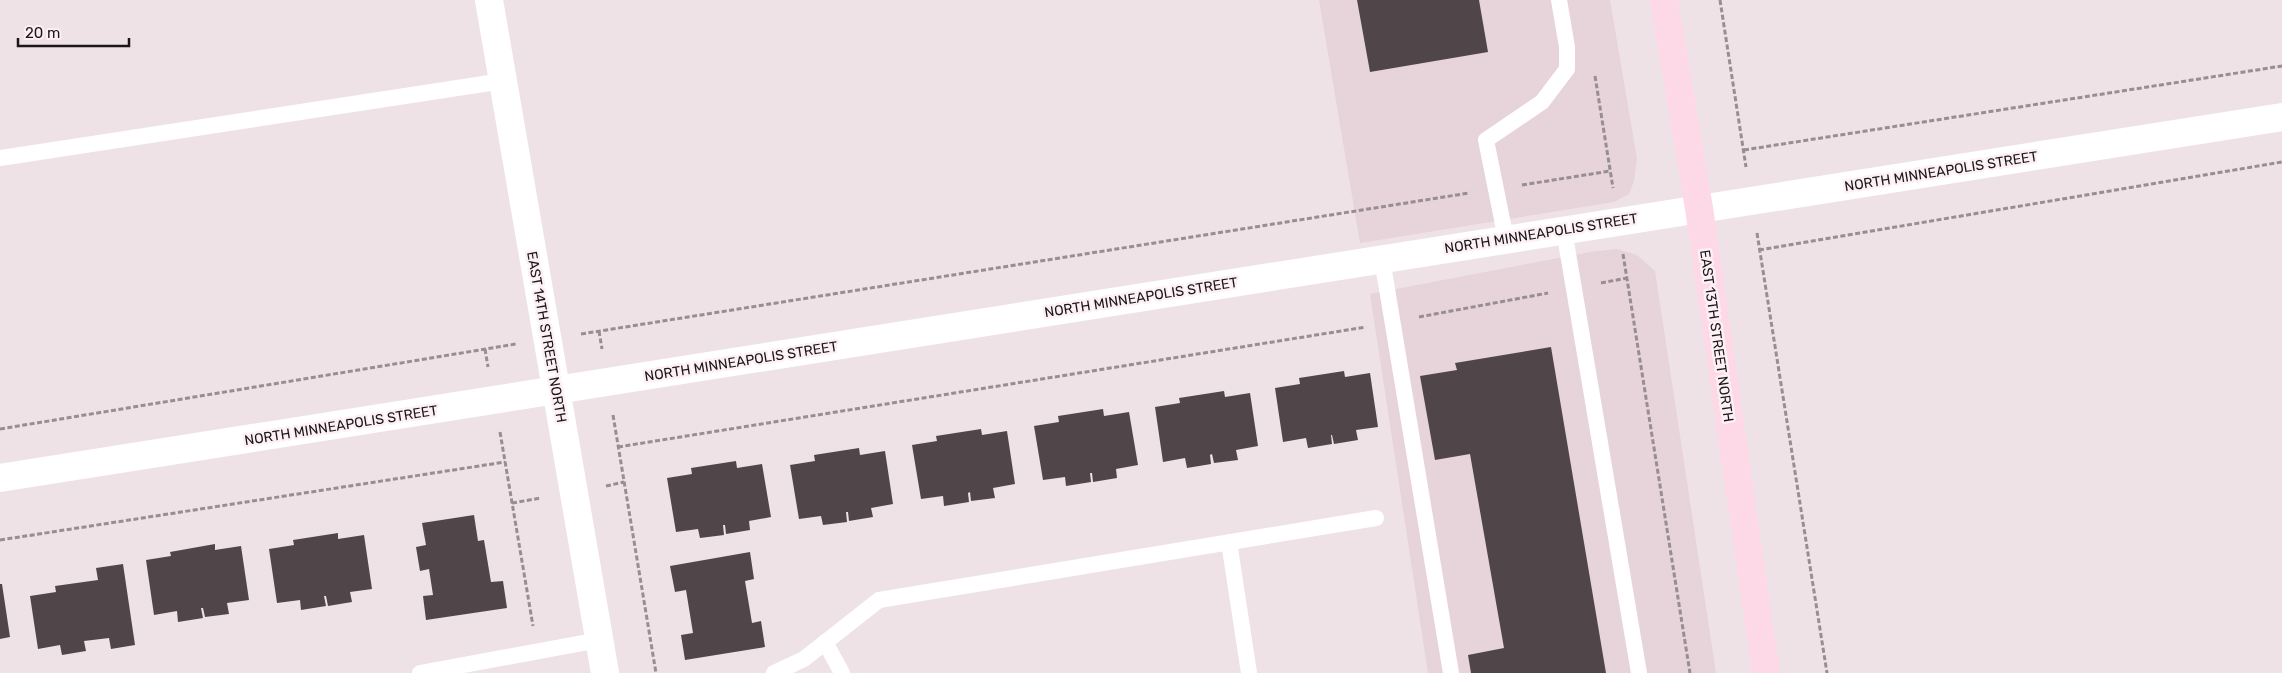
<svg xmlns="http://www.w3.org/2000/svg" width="2282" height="673" font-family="Rubik,sans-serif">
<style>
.built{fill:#e7d3da}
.building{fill:#50464a}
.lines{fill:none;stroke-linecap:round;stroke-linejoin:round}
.path{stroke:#978e91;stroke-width:3;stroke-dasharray:5 2.5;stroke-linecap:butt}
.lane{stroke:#fff;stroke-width:16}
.street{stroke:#fff;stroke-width:28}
.secondary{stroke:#fdd9e8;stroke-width:28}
.labels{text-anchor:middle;stroke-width:5;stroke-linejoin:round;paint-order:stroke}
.street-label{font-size:14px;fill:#1b1718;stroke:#fcf0f4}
</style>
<rect width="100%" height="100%" fill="#eee2e6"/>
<path class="built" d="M1319 0H1610L1637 159 1634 181 1629 194 1614 202 1360 243Z
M1617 249 1637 255 1655 271 1716 673H1428L1370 294 1590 252Z"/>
<path class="building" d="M1357 0H1479L1488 52 1370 72Z
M1551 347 1606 673H1471L1468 655 1504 648 1470 454 1435 460 1420 376 1457 370 1455 363Z
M1344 371 1345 377 1370 373 1378 427 1356 430 1358 440 1334 444 1332 435H1331L1332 444 1308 448 1306 438 1283 442 1275 388 1300 384 1299 378Z
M1224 391 1225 397 1250 393 1258 446 1236 450 1238 460 1214 463 1212 454 1210 455 1211 464 1187 468 1185 458 1163 462 1155 407 1180 403 1179 398Z
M1103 409 1104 416 1129 412 1138 465 1116 469 1117 478 1093 482 1092 473H1090L1091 482 1066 486 1065 477 1043 480 1034 426 1059 422 1058 416Z
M981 429 982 435 1007 431 1015 484 993 488 995 498 971 501 970 492 968 493 969 502 944 506 943 496 921 499 912 445 937 441 936 436Z
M859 448 860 455 885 451 893 504 871 508 873 517 849 521 848 512H846L847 522 823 525 821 516 799 519 790 465 815 461 814 455Z
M736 461 737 468 762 464 771 517 749 521 750 530 726 534 725 525H723L724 535 700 538 698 529 676 532 667 478 692 474 691 468Z
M474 515 478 541 484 540 491 582 503 581 507 608 426 620 423 596 433 595 429 569 420 571 416 547 426 545 422 523Z
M338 533V539L364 535 372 589 350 592 352 602 328 606 326 596H324L326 606 301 610 300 600 277 603 269 549 294 545 293 540Z
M215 544V550L241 546 249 600 227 603 229 614 205 617 203 608H201L203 618 178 622 177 611 154 615 146 560 171 556 170 552Z
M750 552 754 579 745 581 752 623 761 621 765 647 685 660 681 635 693 633 686 590 675 592 670 566Z
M123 564 135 645 111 649 109 638 84 641 86 651 62 655 60 645 38 649 30 596 56 592 55 586 98 580 96 568Z
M0 584H2L10 637 0 639Z"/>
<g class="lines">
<path class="path" d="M1720 0 1746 167
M1595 76 1613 188
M1744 150 2282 66
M1522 185 1610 171
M1757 233 1827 673
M1759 250 2282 162
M1623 254 1690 673
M1601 283 1627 278
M1419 317 1548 293
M599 331 602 349
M581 334 1469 193
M485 349 488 367
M613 415 656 673
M0 429 516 344
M500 432 533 626
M618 447 1366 327
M606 486 624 482
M512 503 541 498
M0 540 505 462"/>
<path class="lane" d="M0 158 503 81
M1564 230 1639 673
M1506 239 1486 140 1542 102 1567 69V47L1559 0
M1382 259 1451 673
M1229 542 1249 673
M825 642 842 673
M420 673 599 640
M774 673 804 659 879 600 1376 518"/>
<path class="street" d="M489 0 605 673
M0 478 2282 117"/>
<path class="secondary" d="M1664 0 1699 208 1766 673"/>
</g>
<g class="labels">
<g class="street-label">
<text transform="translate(1941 171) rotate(-9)" y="5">NORTH MINNEAPOLIS STREET</text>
<text transform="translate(1541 233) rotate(-9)" y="5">NORTH MINNEAPOLIS STREET</text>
<text transform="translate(1141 297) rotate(-9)" y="5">NORTH MINNEAPOLIS STREET</text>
<text transform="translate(1717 336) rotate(82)" y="5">EAST 13TH STREET NORTH</text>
<text transform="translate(547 337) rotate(80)" y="5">EAST 14TH STREET NORTH</text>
<text transform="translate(741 361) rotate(-9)" y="5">NORTH MINNEAPOLIS STREET</text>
<text transform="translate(341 425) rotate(-9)" y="5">NORTH MINNEAPOLIS STREET</text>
</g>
</g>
<path d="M18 38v8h111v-8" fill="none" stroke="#1b1718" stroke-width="2.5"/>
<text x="25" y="38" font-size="15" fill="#1b1718" stroke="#fcf0f4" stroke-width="4" paint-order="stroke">20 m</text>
</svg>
